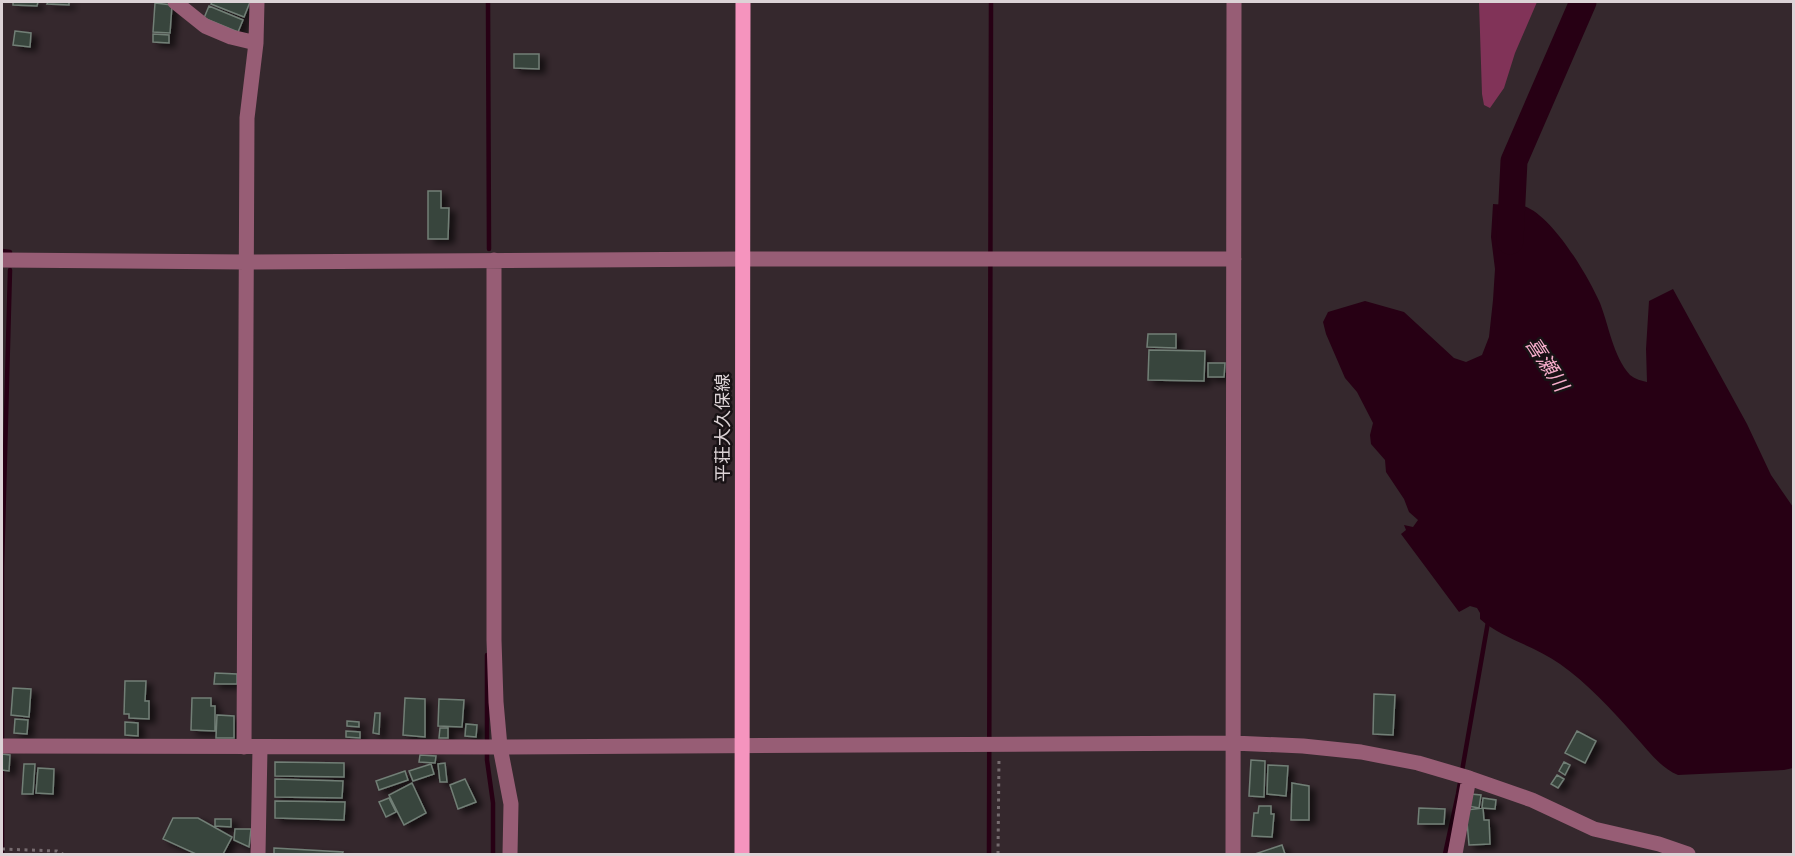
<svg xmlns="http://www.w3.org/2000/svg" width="1795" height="856" font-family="Montserrat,'Noto Sans JP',sans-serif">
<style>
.green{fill:#813358}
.water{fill:#270014}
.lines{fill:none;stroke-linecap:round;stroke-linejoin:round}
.stream{stroke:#270014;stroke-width:4.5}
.river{stroke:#270014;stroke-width:27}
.building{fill:#38443c;stroke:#717f76;stroke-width:1.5;filter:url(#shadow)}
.path{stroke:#776c70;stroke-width:3;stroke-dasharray:3 4.5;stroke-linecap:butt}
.minor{stroke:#975d75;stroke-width:15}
.major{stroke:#f594be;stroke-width:15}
.labels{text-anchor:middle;stroke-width:5;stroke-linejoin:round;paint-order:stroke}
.street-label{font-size:18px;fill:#dcd3d6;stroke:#181215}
.water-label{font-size:20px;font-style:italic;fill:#f7aecc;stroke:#181215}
</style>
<defs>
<filter id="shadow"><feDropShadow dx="6" dy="4" stdDeviation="3" flood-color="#0009"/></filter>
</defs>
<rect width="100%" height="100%" fill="#35282d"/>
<path class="green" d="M1479 2H1537L1515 53 1504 88 1490 108 1484 105 1482 94Z"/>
<path class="water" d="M1493 204C1502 205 1512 204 1521 205 1551 212 1588 276 1600 303 1609 326 1613 356 1630 375 1635 379 1642 381 1647 382L1646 349 1649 301 1673 289 1747 424 1771 475 1793 507V768L1784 770 1678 775C1659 767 1648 750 1634 735 1612 710 1587 683 1560 664 1535 646 1503 639 1480 619V613L1477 608 1470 606 1459 612 1401 534 1406 530 1404 525 1413 527 1418 520 1409 512 1404 499 1386 472 1385 460 1371 444 1370 435 1373 423 1357 392 1345 378 1326 334 1323 322 1328 312 1365 301 1404 312 1454 358 1466 362 1482 355 1489 337 1493 300 1495 269 1491 237Z"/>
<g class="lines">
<path class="stream" d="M488 2 489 249
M2 251 10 252
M487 655V760L493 803V854
M2 854V567L10 270
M989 854 991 2
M1445 854 1458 794 1488 622"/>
<path class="river" d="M1510 241 1514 161 1583 2"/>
</g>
<path class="building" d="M13 2H38L37 6 13 5Z
M48 2H69V5L47 4Z
M212 2H250L244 17 211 4Z
M155 3 172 5 170 33 153 32Z
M209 6 243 20 238 32 204 18Z
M15 31 31 33 30 47 13 45Z
M153 34 169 35V43L153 42Z
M514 54H539V69L514 68Z
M428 191H441V208H449L448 239H428Z
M1148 334H1176V348L1147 347Z
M1149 350 1205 351 1204 381 1148 380Z
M1208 363H1225L1224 377H1208Z
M215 673 237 674V684H214Z
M125 681H146L145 701H149V719L129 718V714H124Z
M13 688 31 689 29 717 11 715Z
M1374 694 1395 695 1393 735 1373 734Z
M192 698H211V706H215V731L191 730Z
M405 698 425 699V737L403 735Z
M439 699 464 700 462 727 438 726Z
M375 713H380L379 734 373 733Z
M217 715 234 716V738H216Z
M15 719 28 720 27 734 14 733Z
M347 721 359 722V727L347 726Z
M125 722 138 723V736L125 735Z
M466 724 477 725 476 737 465 736Z
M440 728H448V738H439Z
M346 731 360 732V738L346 737Z
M1577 731 1596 741 1585 763 1565 753Z
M2 754 10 755 9 771 2 770Z
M420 755 436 756 435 763 419 762Z
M1251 760 1265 761 1264 797 1249 796Z
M275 762 344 763V777L275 776Z
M1564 762 1570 765 1565 775 1559 771Z
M445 763 447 782H440L438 764Z
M24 764H35L33 794H22Z
M431 764 434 774 413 781 409 771Z
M1268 765 1288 766 1286 796 1267 794Z
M38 768 54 769 53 794 36 793Z
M405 771 408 780 379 790 376 781Z
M1557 775 1564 779 1558 788 1551 784Z
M275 779 343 781 342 798 275 797Z
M465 779 476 802 458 809 450 785Z
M412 783 426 813 404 825 389 795Z
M1292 783 1309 786V820H1291Z
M1470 794 1481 795 1479 808 1468 806Z
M389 798 396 812 386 817 379 802Z
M1483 798 1496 800 1495 809 1482 808Z
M275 801 345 802 344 820 275 818Z
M1259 806H1271V814H1274L1272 837 1252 836 1254 813H1258Z
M1419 808 1445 809 1444 824H1418Z
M1483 808 1484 820H1489L1490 844 1469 845 1466 810Z
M173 818H198L232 837 223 854H196L163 839Z
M215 819H231V827L215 826Z
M235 829H251L249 847 234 840Z
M1282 845 1285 854H1255Z
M274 848 343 852 342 854H274Z"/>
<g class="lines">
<path class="path" d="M2 849 57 851 63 854
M998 854 999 757"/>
<path class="minor" d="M175 2 205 26 231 37 256 43
M2 260 246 262 743 259H1234
M494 260V640L496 702 500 747 511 804 510 854
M2 746 500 747 1233 743 1303 746 1361 752 1418 763 1469 778 1532 800 1594 829 1659 844 1688 854
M244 747 247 118 256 43 257 2
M258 854 260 748
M1233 854 1234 2
M1455 854 1469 778"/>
<path class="major" d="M742 854 743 2"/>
</g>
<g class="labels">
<g class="street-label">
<text transform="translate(723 428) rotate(-90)" y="6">平荘大久保線</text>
</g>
<g class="water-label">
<text transform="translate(1547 364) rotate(57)" y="7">喜瀬川</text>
</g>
</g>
<rect width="1795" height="856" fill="none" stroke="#dcd3d6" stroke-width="6"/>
</svg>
